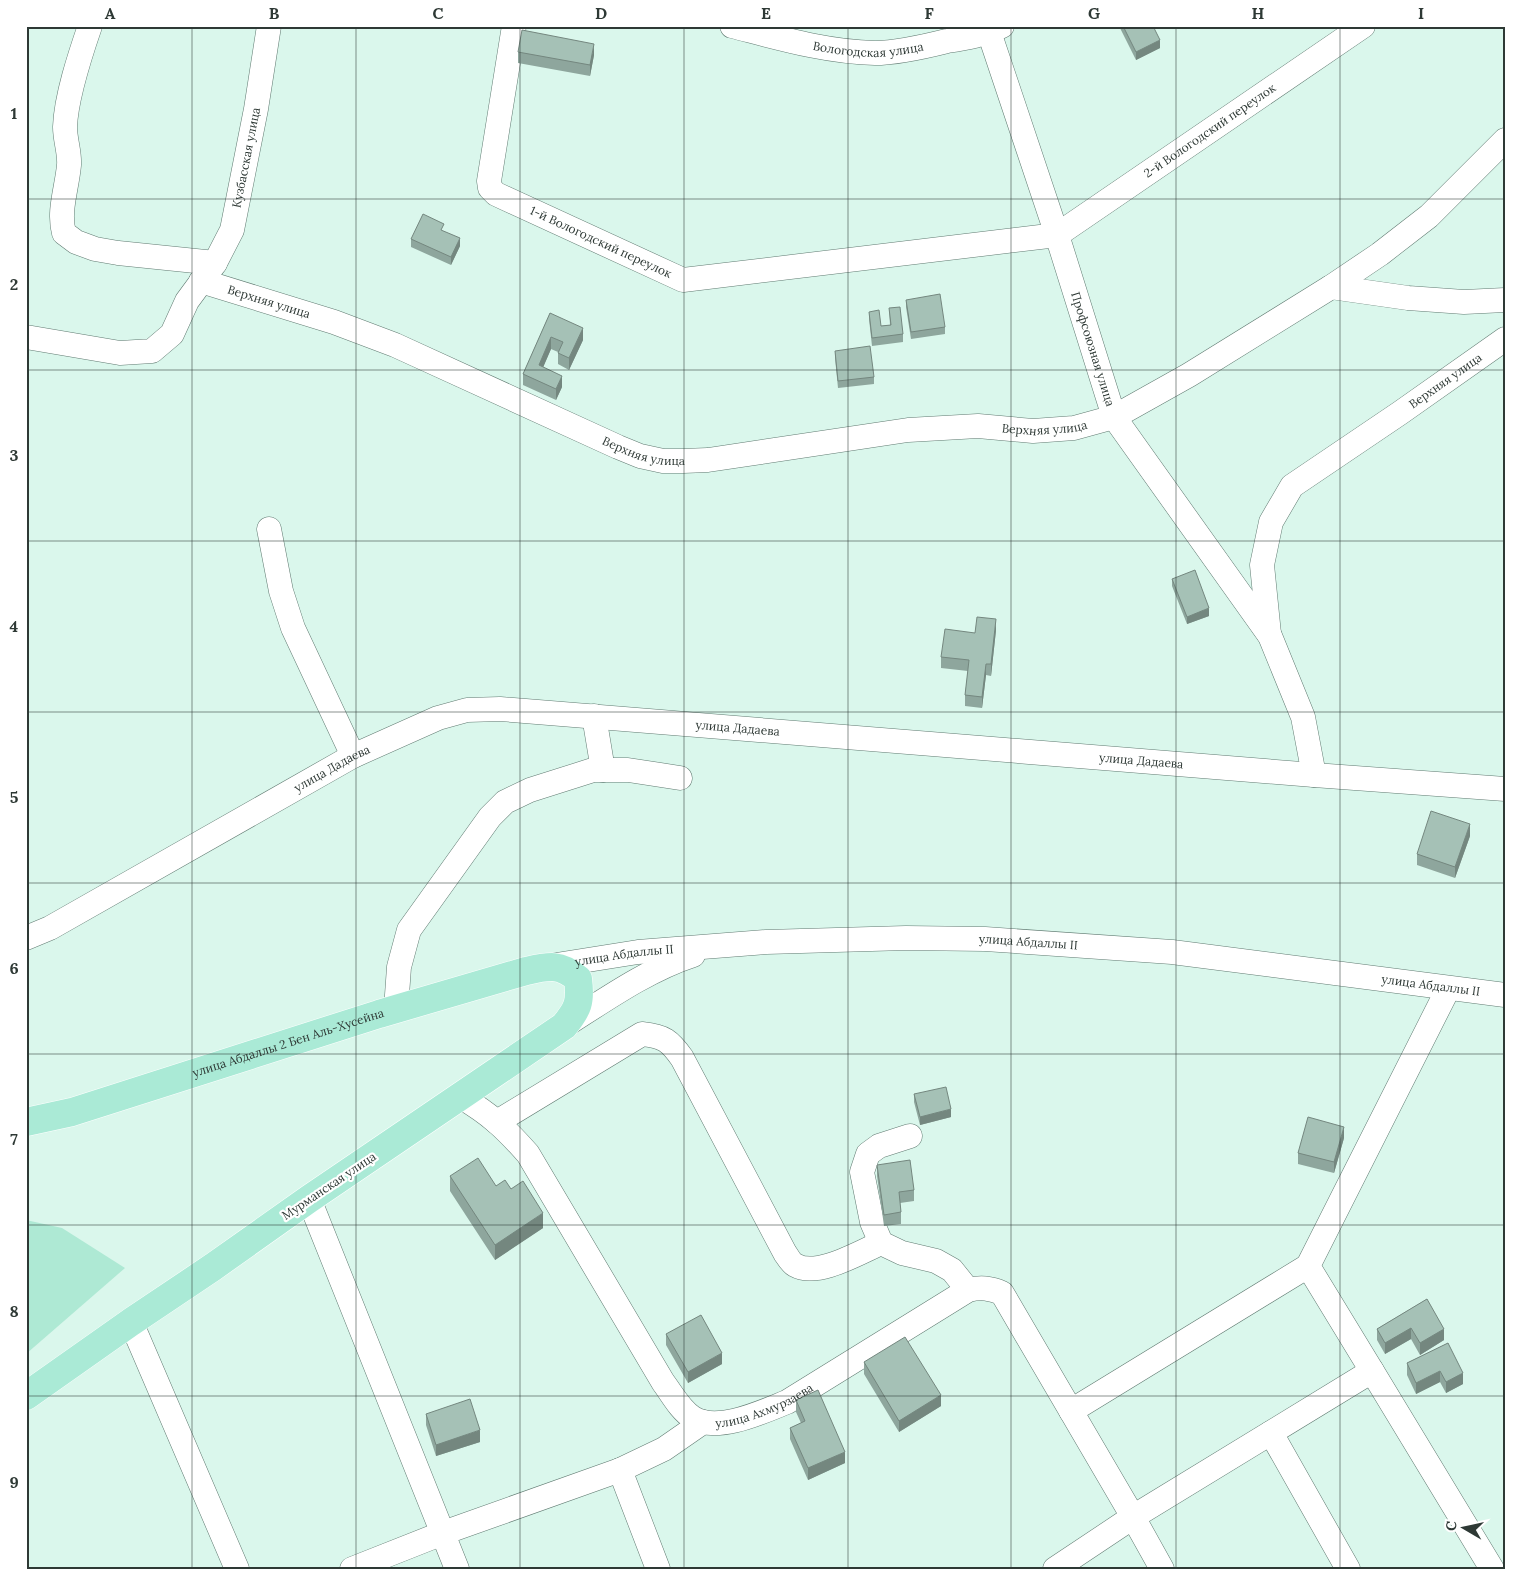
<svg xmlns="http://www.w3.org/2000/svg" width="1531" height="1595" font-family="Lora,serif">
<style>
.green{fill:#aee9d4}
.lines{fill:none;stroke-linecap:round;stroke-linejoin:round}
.minor-casing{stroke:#617b72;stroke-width:25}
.major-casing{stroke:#fff;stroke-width:29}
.minor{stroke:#fff;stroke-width:24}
.major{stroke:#aaead6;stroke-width:28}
.wall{fill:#8ea69d}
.shaded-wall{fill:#74877f}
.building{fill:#a5c1b6;stroke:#74877f}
.grid{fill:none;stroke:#2e3935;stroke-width:1;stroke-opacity:0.55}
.labels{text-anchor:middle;stroke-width:4.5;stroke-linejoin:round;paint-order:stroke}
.street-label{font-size:12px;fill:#2e3935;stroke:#fff}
.neatline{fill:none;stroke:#2e3935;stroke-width:2}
.grid-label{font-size:16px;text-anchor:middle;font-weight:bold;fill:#2e3935}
</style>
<rect width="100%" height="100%" fill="#daf7ec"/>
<path class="green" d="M26 1220 62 1228 125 1268 26 1354Z"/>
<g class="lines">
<g class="minor-casing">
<g id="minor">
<path d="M90 26C80 55 66 97 65 127 65 140 70 153 69 165 67 188 58 211 64 233L76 242 95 249 118 253 215 263"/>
<path id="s1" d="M514 26 489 181 490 188 496 194 683 280 1057 235 1363 26"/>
<path id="s2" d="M732 26C779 38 826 52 875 53 895 53 927 46 947 41 966 38 985 35 1002 26"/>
<path id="s3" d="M987 26 1057 235 1114 417 1270 636 1303 717 1314 775"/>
<path id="s4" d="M201 281 334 322 395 345 618 447 640 456 663 461H683L708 460 908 430 978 426 1033 431 1074 428 1114 417 1189 375 1331 287 1380 254 1429 216 1505 140"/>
<path d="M1331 287 1408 298 1464 302 1505 300"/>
<path id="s5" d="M26 337 120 353 152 351 172 334 187 301 215 263 232 230 256 109 269 26"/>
<path d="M269 529 281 591 293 628 353 756"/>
<path id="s6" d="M1269 634 1262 565 1271 522 1292 486 1400 413 1505 339"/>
<path d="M594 716 603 770"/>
<path id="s7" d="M26 938 50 928 353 756 438 718 467 710 500 709 1314 775 1505 789"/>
<path id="s8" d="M550 966 638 952 766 942 906 938 985 939 1172 952 1505 995"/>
<path d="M396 1009 399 967 409 930 490 817 505 802 530 790 593 770H628L680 778"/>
<path d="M564 1026C605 1000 647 970 693 955"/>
<path id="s9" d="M461 1097C490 1114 505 1128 528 1154L663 1382C672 1394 680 1410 693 1418 718 1433 762 1412 787 1402L968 1290C981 1287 990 1288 1002 1293L1071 1411"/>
<path d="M497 1122 642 1034C664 1036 670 1041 682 1058L785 1253C787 1256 791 1263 795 1265 817 1278 860 1252 881 1243"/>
<path d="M910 1136 879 1146 868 1154 862 1172 872 1222 881 1243 902 1253 936 1261 952 1270 968 1290"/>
<path d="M309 1199 457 1569"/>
<path d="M131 1322 237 1569"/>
<path d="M1372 1371 1308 1266 1448 989"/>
<path d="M1271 1433 1348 1569"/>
<path d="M620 1470 658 1569"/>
<path d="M352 1569 443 1533 620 1470 664 1449 703 1422"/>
<path d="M1055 1569 1133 1517 1071 1411 1308 1266"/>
<path d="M1162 1569 1133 1517 1372 1371 1492 1569"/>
</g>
</g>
<g class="major-casing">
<g id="major">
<path id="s10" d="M26 1122 72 1112 379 1014 526 971C548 966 560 963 578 979 581 1002 578 1009 564 1026L309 1199 213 1267 131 1322 26 1396"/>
</g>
</g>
<use href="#minor" class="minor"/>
<use href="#major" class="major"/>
</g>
<path class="wall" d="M1120 26H1153L1160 48 1136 60 1120 28Z
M518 52 594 55 590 76 518 63Z
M444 231 460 246 451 265 411 247V239Z
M906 300 945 327V334L911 339 906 307Z
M889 308 903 334V342L872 346 869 319V312L881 326 890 325Z
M550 313 583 340 569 370 558 364V352L551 349 543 367 562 387 556 400 523 385V374Z
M835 351 874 377V384L838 388 835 358Z
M1172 579 1209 616 1187 624 1172 586Z
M996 630 991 676 986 675 982 708 965 706V695L968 671 941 668V657Z
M1470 836 1455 878 1417 865V854Z
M914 1094 951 1117 920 1125 914 1102Z
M1344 1138 1334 1173 1298 1164V1153Z
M877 1165 914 1190V1201L900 1203 901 1212V1224L884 1226 877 1176Z
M450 1176 511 1189 543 1228 495 1260 450 1191Z
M1427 1299 1444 1340 1420 1355 1411 1339 1385 1354 1377 1340V1329Z
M666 1334 722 1364 688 1383 666 1345Z
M1448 1343 1463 1384 1446 1393 1440 1382 1416 1394 1407 1375V1363Z
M864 1362 941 1406 899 1432 864 1374Z
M796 1400 845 1463 808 1480 790 1439V1428L801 1423 796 1412Z
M426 1414 480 1442 436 1456 426 1425Z"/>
<path class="shaded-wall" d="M1160 40V48L1136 60V52Z
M594 44V55L590 76V65Z
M460 238V246L451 265V257Z
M583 328V340L569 370V358Z
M551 337V349L539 377V365Z
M562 376V387L556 400V389Z
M1209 608V616L1187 624V617Z
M996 619V630L991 676V664Z
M986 664V675L982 708V697Z
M1470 824V836L1455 878V867Z
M951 1109V1117L920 1125V1117Z
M1344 1127V1138L1334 1173V1162Z
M543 1213V1228L495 1260V1245Z
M1411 1328V1339L1385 1354V1343Z
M1444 1329V1340L1420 1355V1343Z
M722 1353V1364L688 1383V1372Z
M1440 1371V1382L1416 1394V1383Z
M1463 1373V1384L1446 1393V1382Z
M941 1395V1406L899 1432V1421Z
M480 1430V1442L436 1456V1445Z
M845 1452V1463L808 1480V1468Z"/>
<path class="building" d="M1123 26H1153L1160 40 1136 52Z
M522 30 594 44 590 65 518 52Z
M423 214 444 224 441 230 460 238 451 257 411 239Z
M940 294 945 327 911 332 906 300Z
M900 307 903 334 872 338 869 312 879 310 881 326 891 325 889 308Z
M550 313 583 328 569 358 558 353 563 342 551 337 539 365 562 376 556 389 523 374Z
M870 346 874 377 838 381 835 351Z
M1195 570 1209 608 1187 617 1172 579Z
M977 617 996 619 991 664H986L982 697 965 695 969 660 941 657 945 629 975 633Z
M1431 811 1470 824 1455 867 1417 854Z
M946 1087 951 1109 920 1117 914 1094Z
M1308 1117 1344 1127 1334 1162 1298 1153Z
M478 1158 496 1186 505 1180 511 1189 523 1181 543 1213 495 1245 450 1176Z
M910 1160 914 1190 899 1192 901 1212 884 1215 877 1165Z
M1427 1299 1444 1329 1420 1343 1411 1328 1385 1343 1377 1329Z
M701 1315 722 1353 688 1372 666 1334Z
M905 1337 941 1395 899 1421 864 1362Z
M1448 1343 1463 1373 1446 1382 1440 1371 1416 1383 1407 1363Z
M818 1390 845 1452 808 1468 790 1428 805 1421 796 1400Z
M470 1399 480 1430 436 1445 426 1414Z"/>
<path class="grid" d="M192 26V1569M356 26V1569M520 26V1569M684 26V1569M848 26V1569M1011 26V1569M1176 26V1569M1340 26V1569M26 199H1505M26 370H1505M26 541H1505M26 712H1505M26 883H1505M26 1054H1505M26 1225H1505M26 1396H1505"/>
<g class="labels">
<g class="street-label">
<text dy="4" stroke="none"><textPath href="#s2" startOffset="139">Вологодская улица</textPath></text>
<text dy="4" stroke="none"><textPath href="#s1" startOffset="940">2-й Вологодский переулок</textPath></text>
<text dy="4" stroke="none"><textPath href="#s5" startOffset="348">Кузбасская улица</textPath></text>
<text dy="4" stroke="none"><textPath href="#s1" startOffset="288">1-й Вологодский переулок</textPath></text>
<text dy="4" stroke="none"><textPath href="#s4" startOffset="71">Верхняя улица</textPath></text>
<text dy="4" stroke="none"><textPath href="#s3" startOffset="340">Профсоюзная улица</textPath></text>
<text dy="4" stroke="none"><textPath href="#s6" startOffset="341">Верхняя улица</textPath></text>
<text dy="4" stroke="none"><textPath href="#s4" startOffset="881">Верхняя улица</textPath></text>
<text dy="4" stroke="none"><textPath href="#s4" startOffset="476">Верхняя улица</textPath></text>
<text dy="4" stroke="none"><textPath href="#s7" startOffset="769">улица Дадаева</textPath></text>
<text dy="4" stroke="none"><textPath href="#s7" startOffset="1174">улица Дадаева</textPath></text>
<text dy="4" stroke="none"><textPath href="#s7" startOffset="350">улица Дадаева</textPath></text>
<text dy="4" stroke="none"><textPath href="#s8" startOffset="480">улица Абдаллы II</textPath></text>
<text dy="4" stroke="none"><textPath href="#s8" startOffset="75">улица Абдаллы II</textPath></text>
<text dy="4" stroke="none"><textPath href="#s8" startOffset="885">улица Абдаллы II</textPath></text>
<text dy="4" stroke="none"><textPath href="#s10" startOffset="274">улица Абдаллы 2 Бен Аль-Хусейна</textPath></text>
<text transform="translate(329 1186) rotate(-34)" y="4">Мурманская улица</text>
<text dy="4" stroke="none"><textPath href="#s9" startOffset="476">улица Ахмурзаева</textPath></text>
</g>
</g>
<rect width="1531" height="1595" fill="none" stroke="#ffffff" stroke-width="55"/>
<g transform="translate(1464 1528) rotate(279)" stroke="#ffffff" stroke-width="4" paint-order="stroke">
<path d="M0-4L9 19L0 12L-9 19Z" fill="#2e3935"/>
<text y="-8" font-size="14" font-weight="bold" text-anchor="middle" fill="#2e3935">С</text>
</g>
<rect x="28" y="28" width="1476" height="1540" class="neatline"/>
<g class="grid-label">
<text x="110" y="19">A</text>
<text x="274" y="19">B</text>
<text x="438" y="19">C</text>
<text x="601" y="19">D</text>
<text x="766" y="19">E</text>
<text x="929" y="19">F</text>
<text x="1094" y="19">G</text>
<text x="1258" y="19">H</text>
<text x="1421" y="19">I</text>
<text x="14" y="119">1</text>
<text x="14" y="290">2</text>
<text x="14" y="461">3</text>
<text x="14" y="632">4</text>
<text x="14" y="803">5</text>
<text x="14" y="974">6</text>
<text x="14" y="1145">7</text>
<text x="14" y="1317">8</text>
<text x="14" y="1488">9</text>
</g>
</svg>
